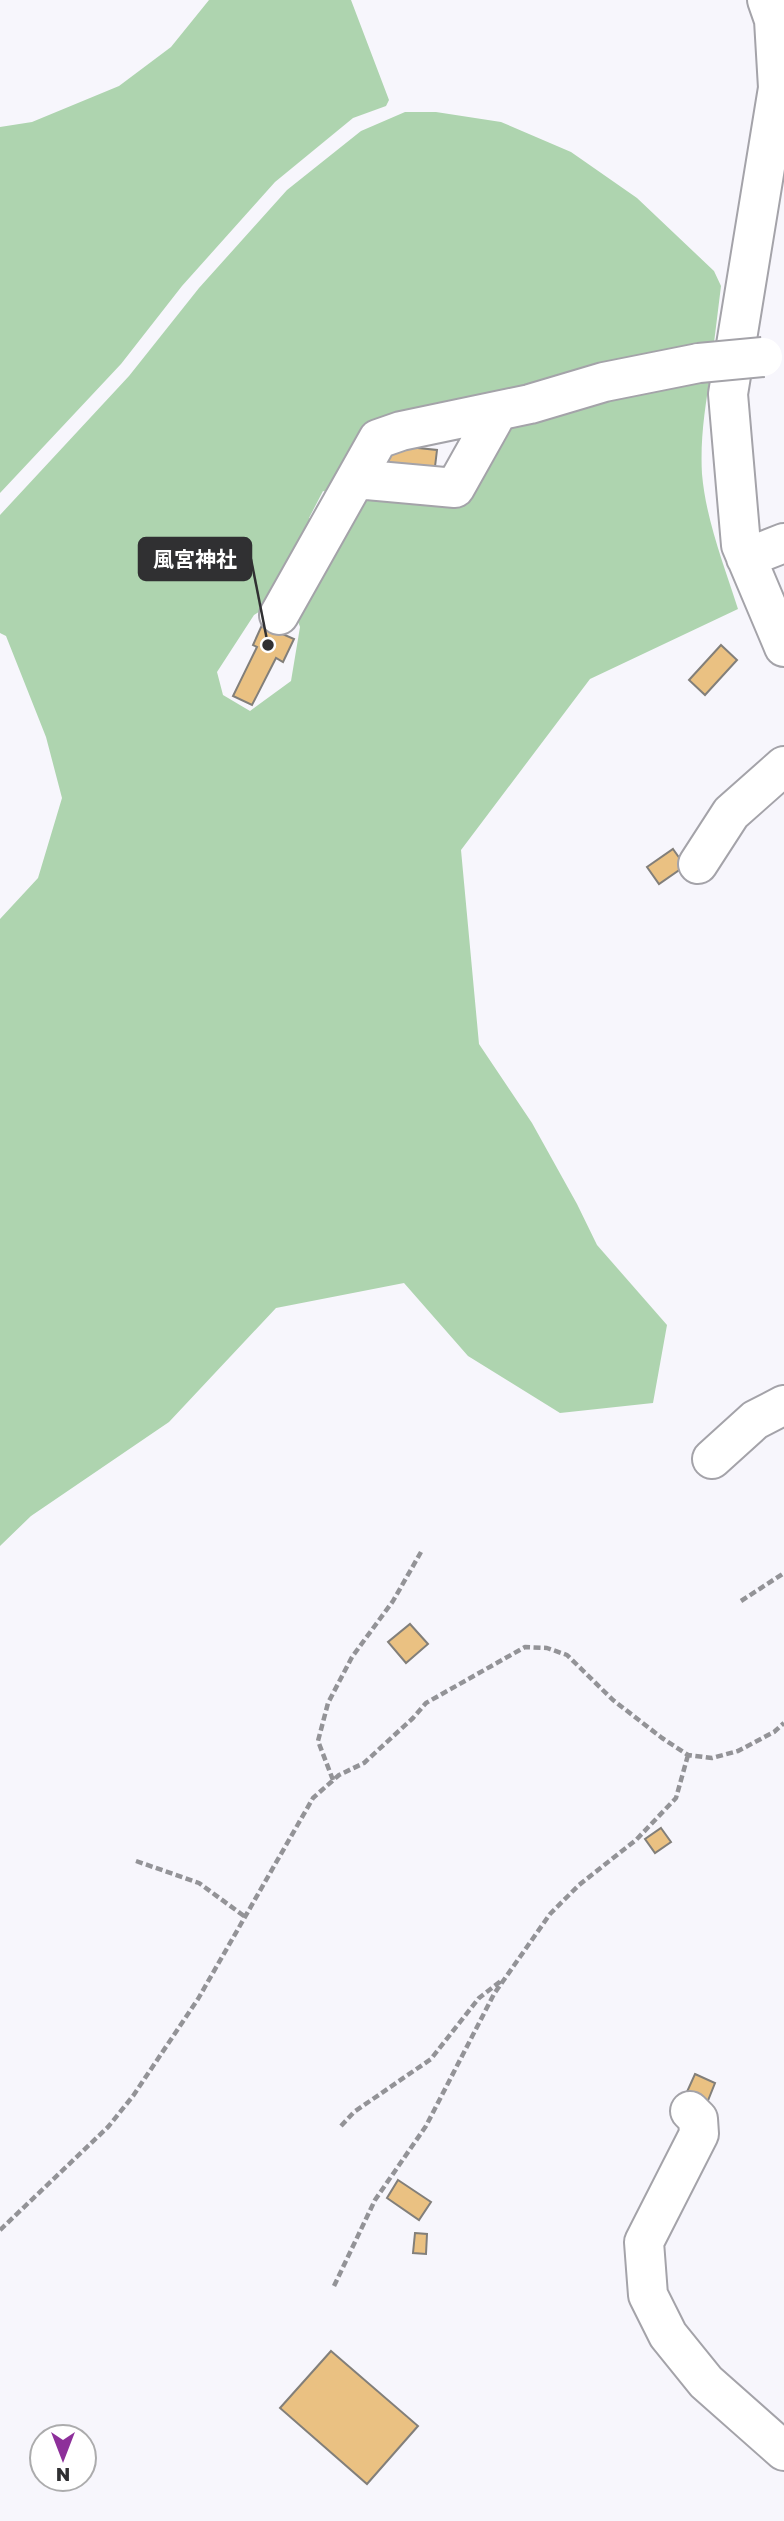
<svg xmlns="http://www.w3.org/2000/svg" width="784" height="2521" font-family="'Golos Text','Noto Sans JP',sans-serif">
<style>
.green{fill:#aed4af}
.building{fill:#eac182;stroke:#827f7a;stroke-width:2}
.lines{fill:none;stroke-linecap:round;stroke-linejoin:round}
.minor-casing{stroke:#a4a3a9;stroke-width:42}
.path{stroke:#939397;stroke-width:4.5;stroke-dasharray:7 3.5;stroke-linecap:butt}
.minor{stroke:#fff;stroke-width:38}
.minor-bridge-casing{stroke:#a4a3a9;stroke-width:42;stroke-linecap:butt}
.minor-bridge{stroke:#fff;stroke-width:38}
.leader{fill:none;stroke:#303032;stroke-width:2.5}
.callout-dot{fill:#303032;stroke:#fff;stroke-width:2.5}
.callout{fill:#303032;stroke:#303032;stroke-width:2.5}
.callout-label{font-size:21px;text-anchor:middle;font-weight:bold;fill:#fff}
</style>
<rect width="100%" height="100%" fill="#f7f6fc"/>
<path class="green" d="M209 0H351L389 100 386 106 353 118 275 182 182 286 121 364 0 493V127L32 122 119 86 171 47Z
M405 112H436L501 122 571 152 637 198 714 271 721 286 713 351 377 430 338 496 323 491 309 518 323 524 279 599 254 615 217 672 223 695 250 711 291 681 300 627 292 604 358 486 458 497 503 417 711 372C705 406 700 440 702 474 706 520 724 565 738 609L590 679 461 850 479 1044 532 1123 577 1204 597 1245 667 1325 653 1403 560 1413 468 1356 404 1283 276 1308 169 1422 31 1516 0 1546V919L38 878 62 798 46 737 6 636 0 633V515L129 376 199 288 287 190 361 131Z"/>
<path class="building" d="M389 445 437 450 434 475 386 470Z
M262 625 294 639 283 662 276 658 252 705 233 696 257 647 253 645Z
M721 645 737 660 705 695 689 680Z
M673 849 685 866 659 884 647 867Z
M410 1624 428 1644 406 1663 388 1642Z
M661 1828 671 1842 655 1853 645 1839Z
M695 2074 715 2083 707 2103 686 2094Z
M398 2180 431 2202 419 2220 387 2198Z
M415 2233 427 2234 426 2254 413 2253Z
M331 2351 418 2426 367 2484 280 2408Z"/>
<g class="lines">
<g class="minor-casing">
<path id="minor" d="M767 0 774 20 778 88 728 394 741 545 784 647
M356 479 455 488 497 413
M746 558 784 543
M279 615 378 439 401 431 530 404 604 382 699 363
M698 864 731 813 784 766
M712 1459 755 1420 784 1405
M690 2111 698 2119 699 2134 644 2242 648 2295 668 2335 706 2382 784 2451"/>
</g>
<path class="path" d="M741 1601 784 1573
M333 1780 318 1741 328 1703 352 1657 393 1601 421 1552
M136 1861 199 1883 244 1916
M341 2126 354 2112 431 2059 479 1998 501 1981
M0 2230 108 2127 133 2096 198 1999 313 1798 339 1775 364 1763 413 1718 426 1703 525 1647 547 1648 567 1655 613 1700 662 1738 688 1755 712 1758 738 1751 774 1732 784 1723
M334 2286 375 2200 426 2126 494 1994 550 1914 579 1885 636 1840 676 1798 688 1755"/>
<use href="#minor" class="minor"/>
<g class="minor-bridge-casing">
<path id="minor-bridge" d="M699 363 763 357"/>
</g>
<use href="#minor-bridge" class="minor-bridge"/>
</g>
<path class="leader" d="M268 645L251 559"/>
<circle class="callout-dot" cx="268" cy="645" r="7"/>
<rect class="callout" x="139" y="538" width="112" height="42" rx="7"/>
<g class="callout-label">
<text x="195" y="567">風宮神社</text>
</g>
<g transform="translate(63 2458) rotate(180)"><circle r="33" fill="#ffffff" stroke="#acacad" stroke-width="2"/>
<path d="M0-5L12 26L0 18L-12 26Z" fill="#8d309a"/>
<text y="-10" font-size="19" font-weight="bold" text-anchor="middle" fill="#303032">N</text>
</g>
</svg>
